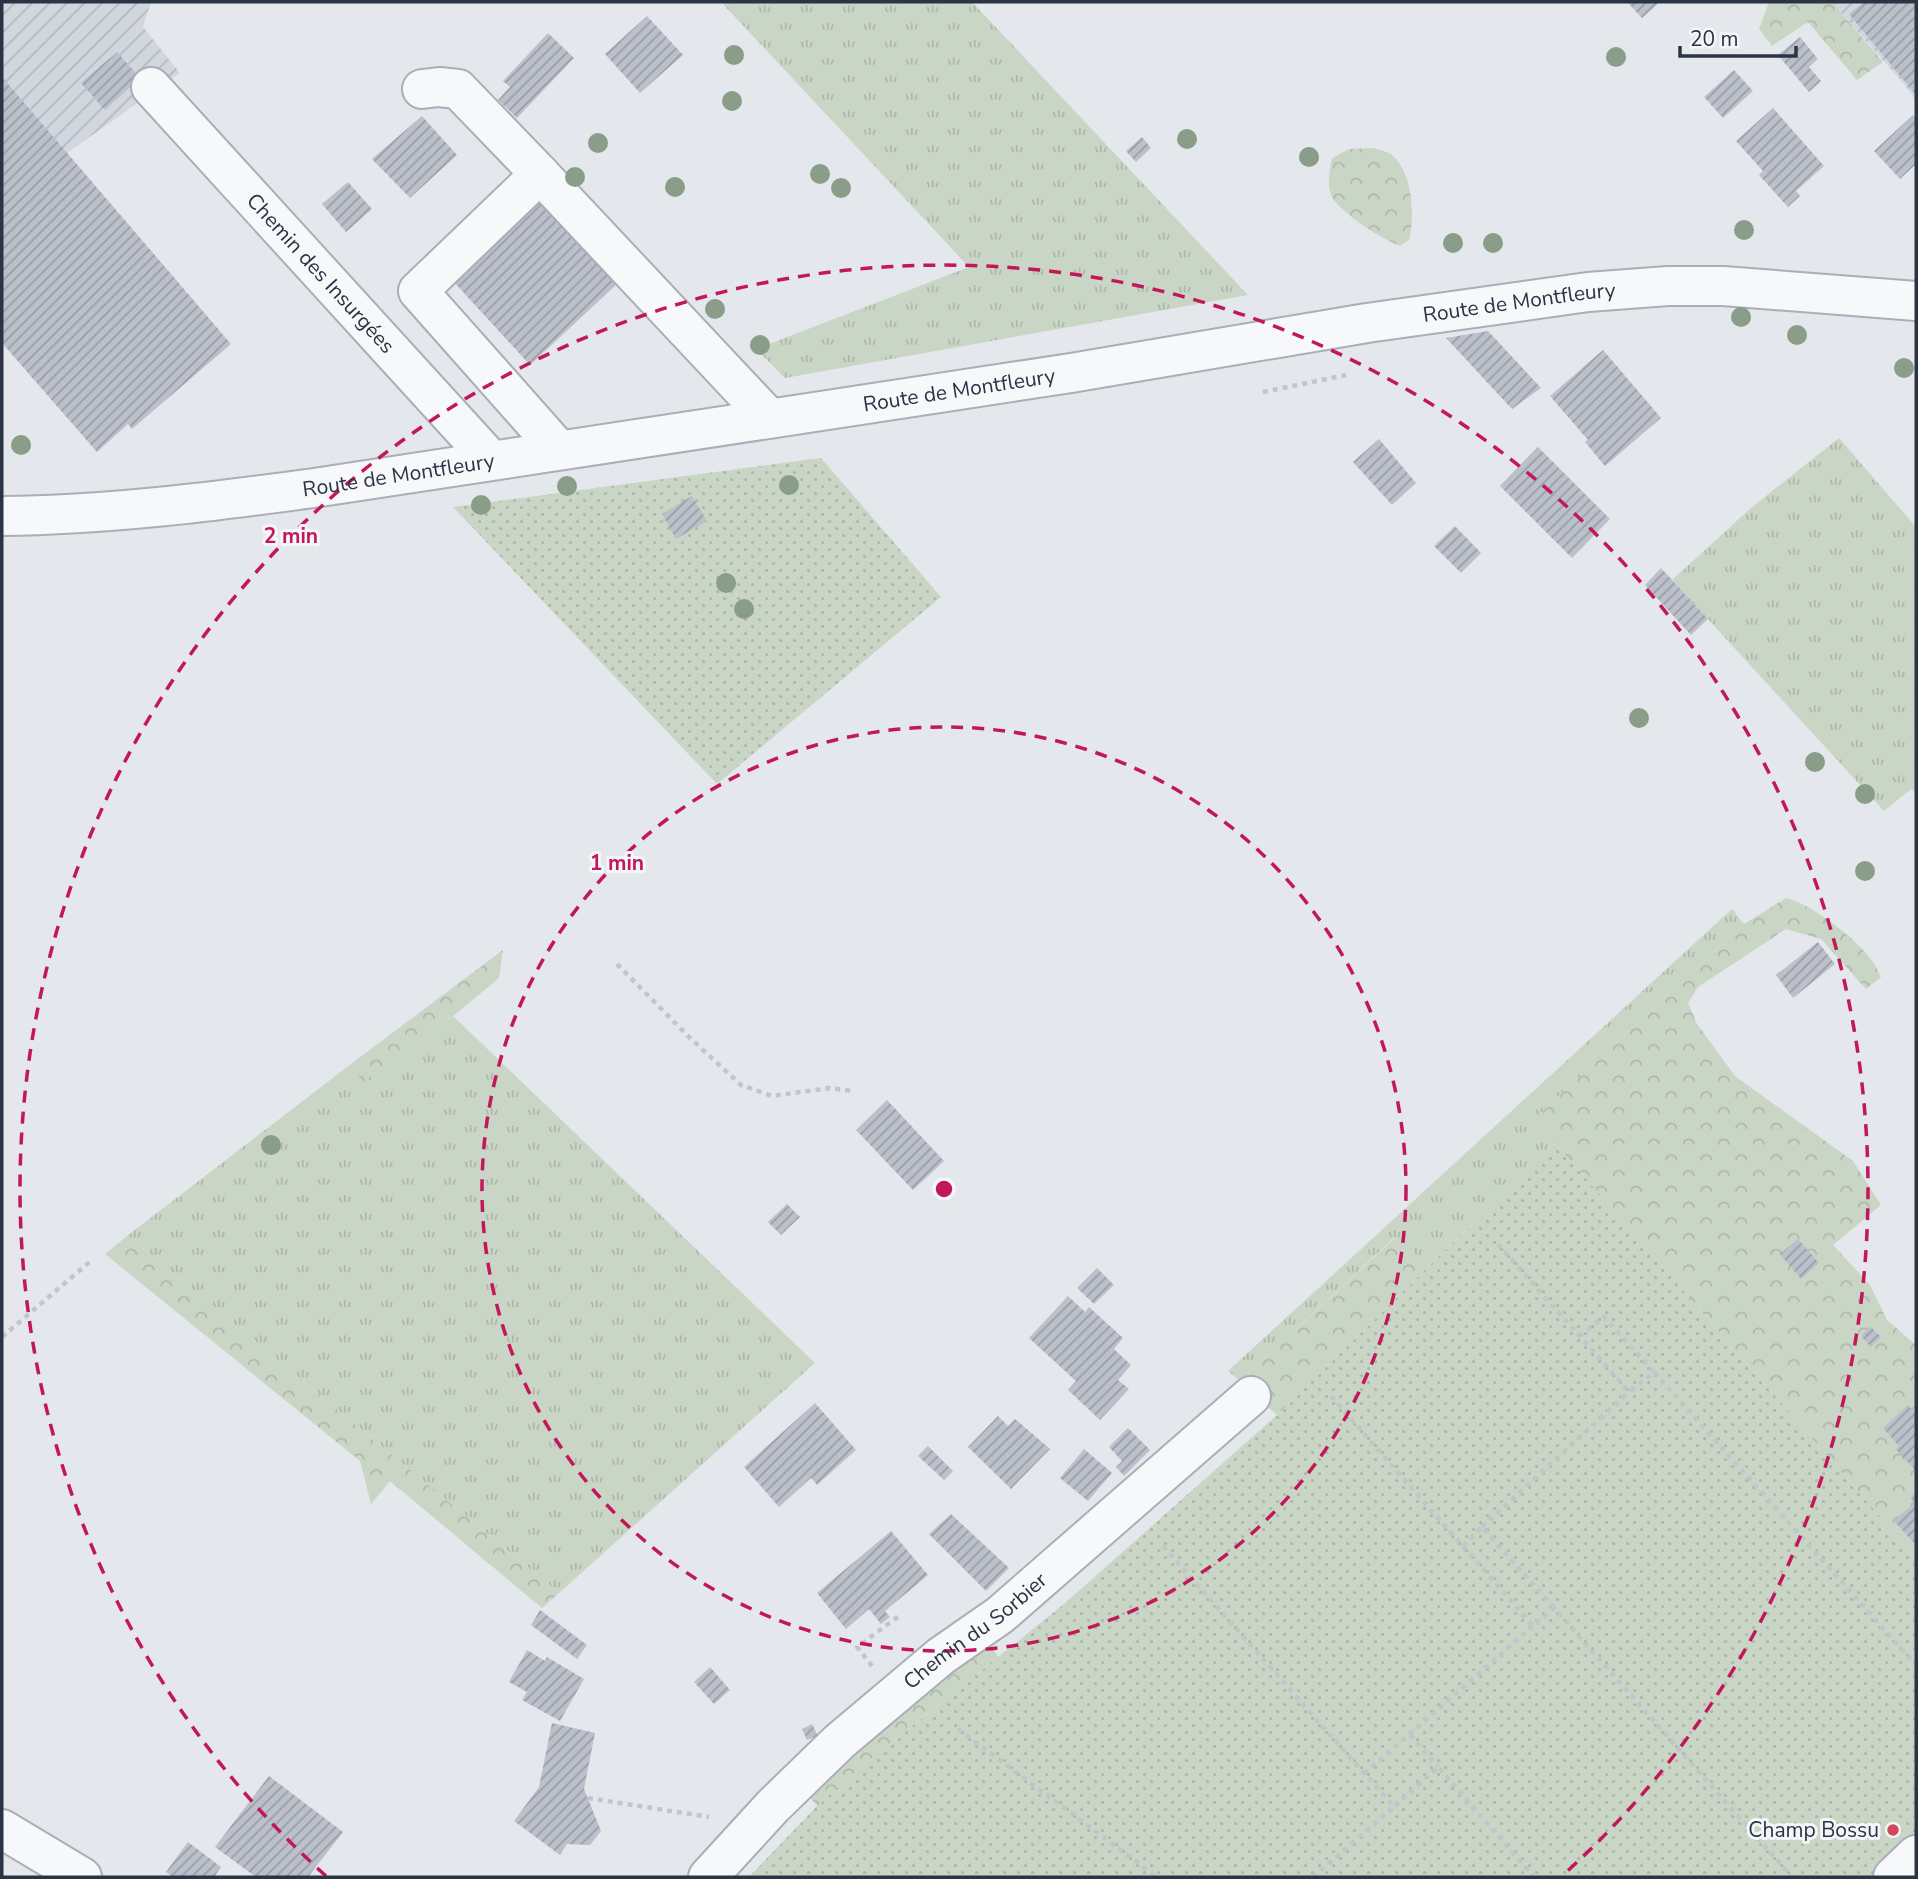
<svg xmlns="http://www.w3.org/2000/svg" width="1918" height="1879" font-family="'Nunito Sans',sans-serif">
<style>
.industrial{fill:url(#industrial-furrows)}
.grass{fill:url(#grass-tufts)}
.forest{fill:url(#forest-crowns)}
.garden{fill:url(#garden-dots)}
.building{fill:url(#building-hatch)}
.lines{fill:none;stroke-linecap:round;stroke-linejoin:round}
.minor-casing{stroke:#a9aeb7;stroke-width:42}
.path{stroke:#c2c5cb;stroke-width:4.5;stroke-dasharray:5 5;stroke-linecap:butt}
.minor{stroke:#f7f8fa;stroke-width:38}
.tree{fill:#899d89}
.ring{fill:none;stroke:#c2185b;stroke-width:3.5;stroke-dasharray:12 9}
.poi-dot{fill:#d1495b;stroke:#f4f6f9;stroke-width:2.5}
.labels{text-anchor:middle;stroke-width:6;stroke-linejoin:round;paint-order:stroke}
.street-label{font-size:21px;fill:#2b3445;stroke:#f4f6f9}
.poi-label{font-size:21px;fill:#2b3445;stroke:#f4f6f9;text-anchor:end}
.centre{fill:#c2185b;stroke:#f4f6f9;stroke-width:3.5}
.ring-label{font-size:21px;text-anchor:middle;font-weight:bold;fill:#c2185b;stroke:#f4f6f9;stroke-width:6;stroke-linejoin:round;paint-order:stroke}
</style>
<defs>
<pattern id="industrial-furrows" width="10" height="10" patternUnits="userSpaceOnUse" patternTransform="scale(1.75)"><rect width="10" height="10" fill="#d2d6de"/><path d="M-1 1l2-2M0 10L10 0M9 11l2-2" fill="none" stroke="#b4b8c0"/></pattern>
<pattern id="grass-tufts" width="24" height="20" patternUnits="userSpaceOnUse" patternTransform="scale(1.75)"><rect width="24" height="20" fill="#c9d6c5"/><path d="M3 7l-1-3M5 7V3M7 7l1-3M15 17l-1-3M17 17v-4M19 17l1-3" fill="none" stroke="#adb8ab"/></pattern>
<pattern id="forest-crowns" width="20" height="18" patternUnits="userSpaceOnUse" patternTransform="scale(1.75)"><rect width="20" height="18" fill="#c9d6c5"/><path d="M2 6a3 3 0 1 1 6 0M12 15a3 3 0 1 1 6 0" fill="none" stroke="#adb8ab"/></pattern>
<pattern id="garden-dots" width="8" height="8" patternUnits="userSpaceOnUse" patternTransform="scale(1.75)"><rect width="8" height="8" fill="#c9d6c5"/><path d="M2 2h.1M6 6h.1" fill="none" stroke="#adb8ab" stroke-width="1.8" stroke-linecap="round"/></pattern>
<pattern id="building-hatch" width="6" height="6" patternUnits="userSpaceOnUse" patternTransform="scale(1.75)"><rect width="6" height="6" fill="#bbc0ca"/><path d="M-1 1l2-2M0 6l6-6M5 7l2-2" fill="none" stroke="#989da6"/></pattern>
</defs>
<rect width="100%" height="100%" fill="#e4e7ec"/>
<path class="industrial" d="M2 2H151L143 27 180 73 2 199Z
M1832 2H1916V100L1904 84Z"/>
<path class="grass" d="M721 2H972L1248 295 785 378 756 349 969 267Z
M1839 438 1916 527V793L1911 789 1884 811 1672 580 1752 507Z
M1732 909 1744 924 1534 1119 1555 1143 1429 1266 1395 1237 1240 1381 1228 1371Z
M453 1016 815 1363 559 1593 127 1236 351 1064 364 1081Z"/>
<path class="forest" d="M1769 2H1832L1883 62 1857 80 1808 22 1772 46 1759 29Z
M1373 148C1379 150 1389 152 1393 156 1413 174 1415 216 1409 240L1400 246C1382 239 1342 214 1332 197 1326 186 1330 169 1332 158L1349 149Z
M1786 898C1810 903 1856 939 1870 958 1875 964 1878 971 1881 977L1866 989 1821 939 1786 929 1698 987 1688 1003 1697 1024 1735 1076 1853 1161 1881 1205 1833 1245 1870 1285 1887 1320 1916 1345V1558L1534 1119 1744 924Z
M503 950 499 978 453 1016 363 1082 351 1064Z
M127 1236 559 1593 542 1608 390 1481 371 1504 360 1461 105 1254Z
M1396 1237 1429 1266 1277 1415 1240 1381Z
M991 1645 998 1657 864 1765 817 1806 806 1792 946 1670Z"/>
<path class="garden" d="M821 458 941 597 717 784 453 507Z
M1555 1143 1916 1558V1877H749L817 1806 864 1765 1064 1604 1277 1415Z"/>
<path class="building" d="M1627 2H1660L1642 18Z
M1864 2H1916V95L1849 14Z
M647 16 683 55 640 93 605 54Z
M548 33 574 58 517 118 498 100 510 87 503 81Z
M1800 37 1818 59 1809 67 1821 81 1809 92 1778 55Z
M117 52 140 78 105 110 81 83Z
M1734 70 1753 91 1723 118 1704 97Z
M2 77 231 344 132 429 128 424 97 452 2 343Z
M1773 108 1824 166 1796 191 1800 196 1788 207 1759 175 1763 171 1736 141Z
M1913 115 1916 118V164L1900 179 1874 151Z
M422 116 457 155 410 198 372 159Z
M1142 137 1151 148 1136 162 1126 151Z
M348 182 372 209 346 232 322 204Z
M538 200 617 284 530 365 452 280Z
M1488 331 1541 388 1512 409 1446 338Z
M1603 350 1661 418 1605 466 1585 442 1588 440 1550 396Z
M1379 439 1416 483 1392 505 1353 462Z
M1538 447 1610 519 1572 558 1500 486Z
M692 496 707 521 676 539 662 514Z
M1455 526 1481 553 1461 573 1434 546Z
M1661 568 1708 619 1691 635 1645 585Z
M1818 942 1835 964 1793 998 1776 975Z
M887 1100 944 1161 913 1190 856 1130Z
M787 1204 800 1217 781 1235 768 1222Z
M1798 1239 1819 1263 1801 1279 1780 1254Z
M1097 1268 1114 1285 1094 1304 1077 1288Z
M1068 1296 1085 1312 1089 1307 1123 1338 1114 1349 1131 1365 1118 1380 1129 1389 1100 1420 1068 1390 1076 1381 1029 1338Z
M1870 1326 1881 1337 1871 1347 1861 1336Z
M815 1403 856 1450 817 1485 811 1478 779 1507 744 1467Z
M1908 1405 1916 1414V1471L1896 1449 1899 1446 1883 1428Z
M998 1416 1008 1426 1015 1419 1050 1449 1011 1489 968 1447Z
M1128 1428 1150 1450 1124 1476 1116 1467 1122 1461 1109 1447Z
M928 1446 953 1471 944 1480 918 1456Z
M1084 1449 1112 1473 1088 1501 1060 1478Z
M1916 1492V1545L1894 1521 1915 1502 1910 1498Z
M951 1514 1009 1568 986 1591 929 1534Z
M891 1531 928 1575 885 1611 890 1617 881 1624 869 1609 846 1629 817 1593Z
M540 1610 587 1645 577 1659 531 1625Z
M527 1650 545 1661 547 1657 584 1679 560 1721 522 1700 527 1692 509 1682Z
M710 1667 730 1690 714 1704 694 1682Z
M552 1723 595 1733 584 1789 601 1831 590 1845 567 1844 560 1855 514 1821 539 1787Z
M812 1724 818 1736 807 1740 802 1729Z
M269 1776 343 1832 308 1877H256L215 1847Z
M188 1842 221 1867 214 1877H173L166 1872Z"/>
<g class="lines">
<g class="minor-casing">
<g id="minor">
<path id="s1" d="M151 87 491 460"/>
<path d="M422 89 439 87 458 89 540 174"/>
<path d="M559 450 418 291 540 174 769 418"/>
<path id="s2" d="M2 516C106 515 210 502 314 488L1071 373 1367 323 1588 292 1668 286H1723L1916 301"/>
<path d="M2 1829 82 1877"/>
<path id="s3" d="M708 1877 773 1806 840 1741 941 1656 1000 1615 1251 1396"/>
<path d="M1893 1877 1916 1855"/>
</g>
</g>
<path class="path" d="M1263 392 1346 375
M617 964 689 1037 741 1085 772 1096 829 1088 852 1091
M1498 1244 1629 1392 1654 1372 1916 1665
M1579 1336 1604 1317 1654 1372
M2 1337 93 1259
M1331 1396 1533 1626 1554 1608 1792 1877
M1482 1527 1629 1392
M1163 1546 1394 1807 1438 1767 1534 1877
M1463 1546 1482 1527 1554 1608
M872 1666 857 1647 899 1616
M958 1729 1157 1877
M1410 1735 1438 1767
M1364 1774 1533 1626
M588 1798 709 1817
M1313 1877 1394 1807"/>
<use href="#minor" class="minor"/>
</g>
<g class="tree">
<circle cx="734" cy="55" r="10"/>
<circle cx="1616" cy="57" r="10"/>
<circle cx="732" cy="101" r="10"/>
<circle cx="1187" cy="139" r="10"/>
<circle cx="598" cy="143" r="10"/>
<circle cx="1309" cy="157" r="10"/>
<circle cx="820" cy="174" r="10"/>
<circle cx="575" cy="177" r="10"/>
<circle cx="675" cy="187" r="10"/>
<circle cx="841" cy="188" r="10"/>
<circle cx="1744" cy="230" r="10"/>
<circle cx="1453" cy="243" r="10"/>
<circle cx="1493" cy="243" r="10"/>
<circle cx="715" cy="309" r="10"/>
<circle cx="1741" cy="317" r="10"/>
<circle cx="1797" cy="335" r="10"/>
<circle cx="760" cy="345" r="10"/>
<circle cx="1904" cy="368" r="10"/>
<circle cx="21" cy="445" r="10"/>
<circle cx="789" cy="485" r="10"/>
<circle cx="567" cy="486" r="10"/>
<circle cx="481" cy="505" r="10"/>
<circle cx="726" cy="583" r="10"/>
<circle cx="744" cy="609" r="10"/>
<circle cx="1639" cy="718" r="10"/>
<circle cx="1815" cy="762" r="10"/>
<circle cx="1865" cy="794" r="10"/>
<circle cx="1865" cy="871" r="10"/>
<circle cx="271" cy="1145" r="10"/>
</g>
<g class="ring">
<circle cx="944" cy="1189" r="462"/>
<path d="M326 1876A924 924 0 1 1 1562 1876"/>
</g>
<circle class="poi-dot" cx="1893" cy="1830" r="7"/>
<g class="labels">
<g class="street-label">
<text dy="7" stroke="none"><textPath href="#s1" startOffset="252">Chemin des Insurgées</textPath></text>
<text dy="7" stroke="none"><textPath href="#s2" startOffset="1533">Route de Montfleury</textPath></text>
<text dy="7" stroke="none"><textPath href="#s2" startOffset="966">Route de Montfleury</textPath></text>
<text dy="7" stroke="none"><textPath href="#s2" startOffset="399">Route de Montfleury</textPath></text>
<text dy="7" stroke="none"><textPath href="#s3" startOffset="364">Chemin du Sorbier</textPath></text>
</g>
<g class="poi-label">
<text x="1879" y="1837">Champ Bossu</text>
</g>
</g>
<circle cx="944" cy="1189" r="10" class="centre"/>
<g class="ring-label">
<text x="291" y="543">2 min</text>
<text x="617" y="870">1 min</text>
</g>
<rect width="1918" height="1879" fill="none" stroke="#2b3445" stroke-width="7"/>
<path d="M1680 46v10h116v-10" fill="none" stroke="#2b3445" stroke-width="3.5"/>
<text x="1690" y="46" font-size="21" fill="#2b3445" stroke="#f4f6f9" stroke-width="5" paint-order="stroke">20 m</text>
</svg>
